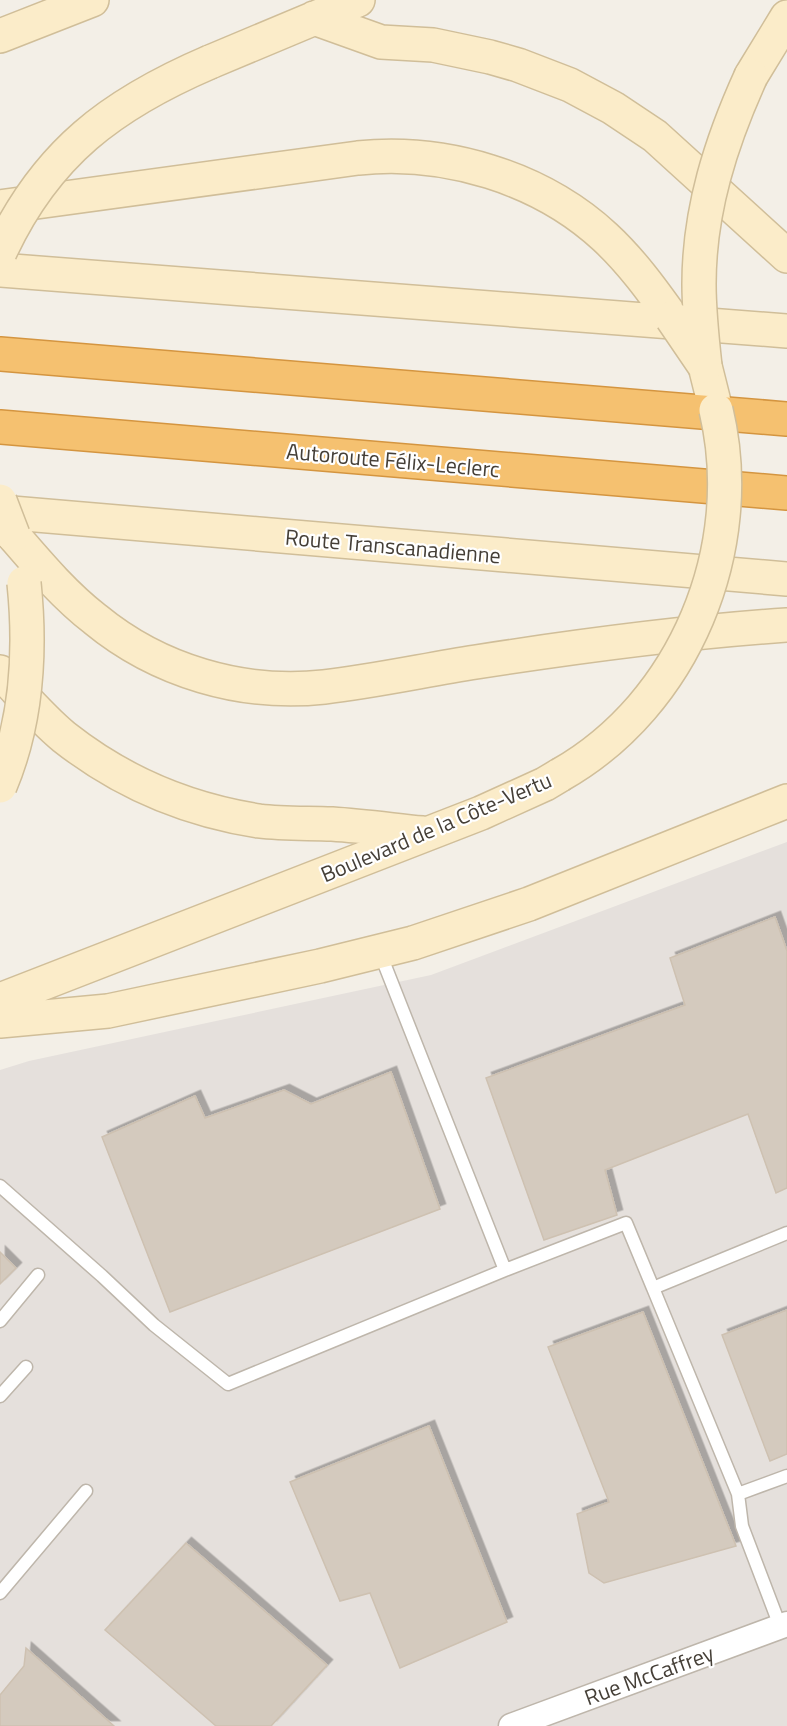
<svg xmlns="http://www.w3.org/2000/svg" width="787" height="1726" font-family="'Titillium Web',sans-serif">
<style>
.industrial{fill:#e5e0dc}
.building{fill:#d4cabe;stroke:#cec1b1;stroke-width:1.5;filter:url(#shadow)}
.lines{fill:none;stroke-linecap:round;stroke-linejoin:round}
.lane-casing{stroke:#beb6ab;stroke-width:15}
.street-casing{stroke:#beb6ab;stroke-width:27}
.secondary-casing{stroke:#d0be99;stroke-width:36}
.highway-casing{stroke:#d49540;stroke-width:36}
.lane{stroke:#fff;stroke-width:12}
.street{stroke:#fff;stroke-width:24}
.secondary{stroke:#fbecc9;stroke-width:33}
.highway{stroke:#f5c170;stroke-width:33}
.secondary-bridge-casing{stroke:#d0be99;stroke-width:36;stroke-linecap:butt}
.secondary-bridge{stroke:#fbecc9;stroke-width:33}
.labels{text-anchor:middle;stroke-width:4.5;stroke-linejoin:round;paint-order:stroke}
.street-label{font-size:22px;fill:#453f37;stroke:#fff}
</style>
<defs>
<filter id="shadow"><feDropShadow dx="5.5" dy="-5.5" stdDeviation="0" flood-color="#0004"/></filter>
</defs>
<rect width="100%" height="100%" fill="#f3efe7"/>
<path class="industrial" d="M787 842V1726H0V1070L29 1061 431 975Z"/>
<path class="building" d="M775 917 787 951V1188L776 1193 748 1114 605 1170 617 1215 544 1240 486 1078 685 1005 670 958Z
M391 1072 440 1209 170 1312 102 1137 195 1096 205 1118 284 1090 311 1104Z
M0 1252 16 1268 0 1284Z
M787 1310V1454L770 1461 722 1335Z
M643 1312 736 1546 604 1583 589 1573 577 1514 609 1502 548 1347Z
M429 1426 507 1622 400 1668 370 1593 340 1601 290 1482Z
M186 1543 327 1665 271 1726H216L105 1630Z
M26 1648 114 1726H0V1695L24 1666Z"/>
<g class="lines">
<g class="lane-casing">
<path id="lane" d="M380 953 505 1270
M0 1186 102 1276 154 1325 228 1384 505 1270 626 1223 653 1288
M0 1321 38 1275
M0 1396 26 1367
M738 1494 653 1288 787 1233
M0 1593 86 1491
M780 1626 742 1526 738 1494 787 1476"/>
</g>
<g class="street-casing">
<path id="street" d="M511 1726 787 1624"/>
</g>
<g class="secondary-casing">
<path id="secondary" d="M314 18 381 42 433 45 490 57 518 65 570 85 613 108 655 136 787 256
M0 36 92 0
M210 62 358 0
M751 76 787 17
M0 207 358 158C445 149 540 177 605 237 631 261 652 290 672 318
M0 270 787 331
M705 366 716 410
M0 512 787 579
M13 535C38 564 64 595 95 619 158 671 242 696 324 687 375 681 425 670 476 662 579 646 683 632 787 625
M0 672C21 694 41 718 64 737 121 782 188 810 259 821 283 824 307 823 332 824 362 826 392 830 422 833
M0 1000 481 813 545 784 560 775
M0 1021 108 1011 320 966 413 943 529 904 787 801"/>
</g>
<g class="highway-casing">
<path id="highway" d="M0 354 787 419
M0 427 787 493"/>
</g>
<use href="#lane" class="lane"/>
<use href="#street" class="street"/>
<use href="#secondary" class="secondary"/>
<use href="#highway" class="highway"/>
<g class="secondary-bridge-casing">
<path id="secondary-bridge" d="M0 252C46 153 112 104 210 62
M672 318 704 365
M705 366C702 339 699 311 699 284 699 210 721 142 751 76
M0 501 13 535
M560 775C685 704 749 548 716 410
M0 786C27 722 31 651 24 583"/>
</g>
<use href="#secondary-bridge" class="secondary-bridge"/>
</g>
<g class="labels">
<g class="street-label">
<text transform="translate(393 460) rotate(5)" y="8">Autoroute Félix-Leclerc</text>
<text transform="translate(393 546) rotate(5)" y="8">Route Transcanadienne</text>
<text transform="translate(436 827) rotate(-23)" y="8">Boulevard de la Côte-Vertu</text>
<text transform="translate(649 1675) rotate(-20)" y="8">Rue McCaffrey</text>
</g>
</g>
</svg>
